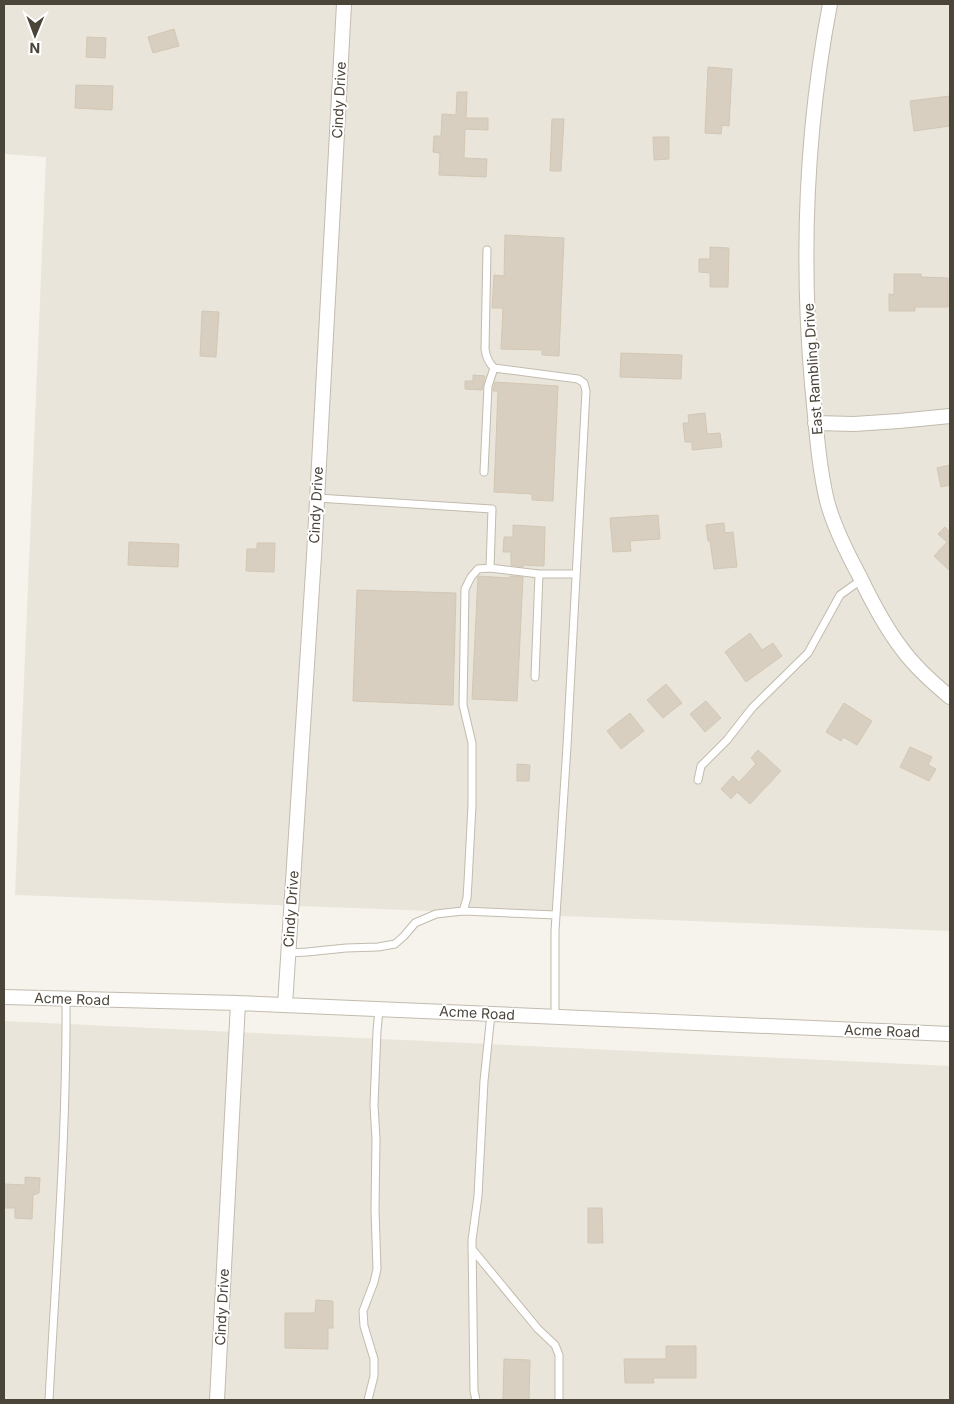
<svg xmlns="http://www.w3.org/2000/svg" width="954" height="1404" font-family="Inter,sans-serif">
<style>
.residential{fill:#eae5da}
.building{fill:#d8cfc1;stroke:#d3c7b4}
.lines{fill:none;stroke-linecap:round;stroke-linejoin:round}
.lane-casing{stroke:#c2bbae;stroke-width:9}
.street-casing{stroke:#c2bbae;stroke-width:16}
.lane{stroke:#fff;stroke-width:7}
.street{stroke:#fff;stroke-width:14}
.labels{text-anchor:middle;stroke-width:4;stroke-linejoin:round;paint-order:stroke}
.street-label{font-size:14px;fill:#4b4439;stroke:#fff}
</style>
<rect width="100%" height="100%" fill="#f6f3ec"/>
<path class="residential" d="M4 4H950V931L15 895 46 157 4 154Z
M4 1021 950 1066V1400H4Z"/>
<path class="building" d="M174 29 179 46 153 53 148 37Z
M87 37 106 38 105 58 86 57Z
M708 67 732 69 729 126 722 125 721 134 705 133Z
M76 85 113 86 112 110 75 108Z
M457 92H467L466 118H488V130L465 129 464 158 487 159 486 177 439 175 440 153 433 152 434 136H441L442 114 456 115Z
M950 96V126L914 131 910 101Z
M552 119H564L561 171H550Z
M653 137H669V159L654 160Z
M505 235 564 238 559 356 542 355V350L501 349 503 308H492L494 275 504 276Z
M710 247 729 248 728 287H710V273L699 272V259H710Z
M894 274H921V277L948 278V307H915V311H889V294L894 295Z
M202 311 219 312 216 357 200 356Z
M621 353 682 355 681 379 620 377Z
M473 375 485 376 482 390 465 389V381H473Z
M495 382 558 386 553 501 532 500V494L494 492 498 391H493Z
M705 413 707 434 720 433 722 447 692 450V442H685L683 423H689L688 415Z
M950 465V485L941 487 937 468Z
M658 515 660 539 630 541 631 551 613 552 610 518Z
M724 523 725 533 733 532 737 567 714 569 710 541H708L706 525Z
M513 525 545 527 544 566 523 565V567L511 565V552H503L504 537H513Z
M945 527 950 532V571L934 556 947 542 938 534Z
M129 542 179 544 178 567 128 565Z
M257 543H275L274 572 246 571 247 549H257Z
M478 576 510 578V576L523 577 517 701 472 699Z
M357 590 456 593 453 705 353 701Z
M750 633 762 650 773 643 782 656 746 682 725 652Z
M666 684 682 703 663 718 647 700Z
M706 701 721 718 705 732 690 714Z
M844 703 872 721 857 745 843 737 841 741 826 732Z
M630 713 644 731 621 749 607 731Z
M910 747 932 757 928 765 936 769 929 781 900 767Z
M758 750 781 771 750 804 737 792 731 799 721 789 733 776 739 782 756 764 751 758Z
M517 764 530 765 529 781H517Z
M25 1177 40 1178 39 1193 33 1195 32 1219 15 1218V1208H4V1184L25 1185Z
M588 1208H602L603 1243H588Z
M316 1300 333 1301V1328H328V1349L285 1348V1313H315Z
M666 1346H696V1378H653L654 1383H625L624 1359H666Z
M504 1359 530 1360 529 1400H503Z"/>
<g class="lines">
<g class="lane-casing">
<path id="lane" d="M487 250 485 349C486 357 488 362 494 368L578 379 584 383 586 391 567 746 555 931V1017
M484 472 488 386 494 368
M317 498 492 509 490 568 539 574 535 677
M539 574H576
M698 780 701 766 727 740 752 708 808 653 840 595 861 580
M463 911 467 898 468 882 472 805V743L463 705 465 589 471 577 478 569 490 568
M288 953 307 952 346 948 378 947 395 944 404 936 415 923 436 914 463 911 556 915
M472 1249 538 1329 555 1345 559 1355V1400
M49 1400C56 1267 67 1133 66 999
M368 1400 374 1376V1359L364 1326 363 1311 374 1282 377 1269 375 1210 376 1139 374 1105 377 1031 379 1009
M476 1400 474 1391 472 1240 478 1196 484 1081 491 1014"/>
</g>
<g class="street-casing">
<path id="street" d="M830 4C806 129 801 258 812 384 816 423 818 463 827 501 834 527 847 553 860 577 872 602 885 627 902 649 915 667 933 683 950 697
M815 423 854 424 899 421 950 416
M4 997 238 1003 950 1034
M285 1005 314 556 344 4
M217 1400 238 1003"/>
</g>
<use href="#lane" class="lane"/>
<use href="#street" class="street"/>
</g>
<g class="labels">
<g class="street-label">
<text transform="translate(339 100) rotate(-87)" y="5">Cindy Drive</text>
<text transform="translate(813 369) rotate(-94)" y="5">East Rambling Drive</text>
<text transform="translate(316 505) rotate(-87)" y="5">Cindy Drive</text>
<text transform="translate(291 909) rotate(-86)" y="5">Cindy Drive</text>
<text transform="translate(72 999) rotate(2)" y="5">Acme Road</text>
<text transform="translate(477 1013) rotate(3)" y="5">Acme Road</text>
<text transform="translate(882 1031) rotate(2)" y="5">Acme Road</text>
<text transform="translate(222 1307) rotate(-87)" y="5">Cindy Drive</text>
</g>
</g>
<rect width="954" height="1404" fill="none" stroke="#4b4439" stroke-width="10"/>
<g transform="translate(35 35) rotate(181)" stroke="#ffffff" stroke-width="4" paint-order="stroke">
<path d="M0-4L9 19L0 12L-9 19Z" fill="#4b4439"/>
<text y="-8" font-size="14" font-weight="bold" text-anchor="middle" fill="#4b4439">N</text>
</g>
</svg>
